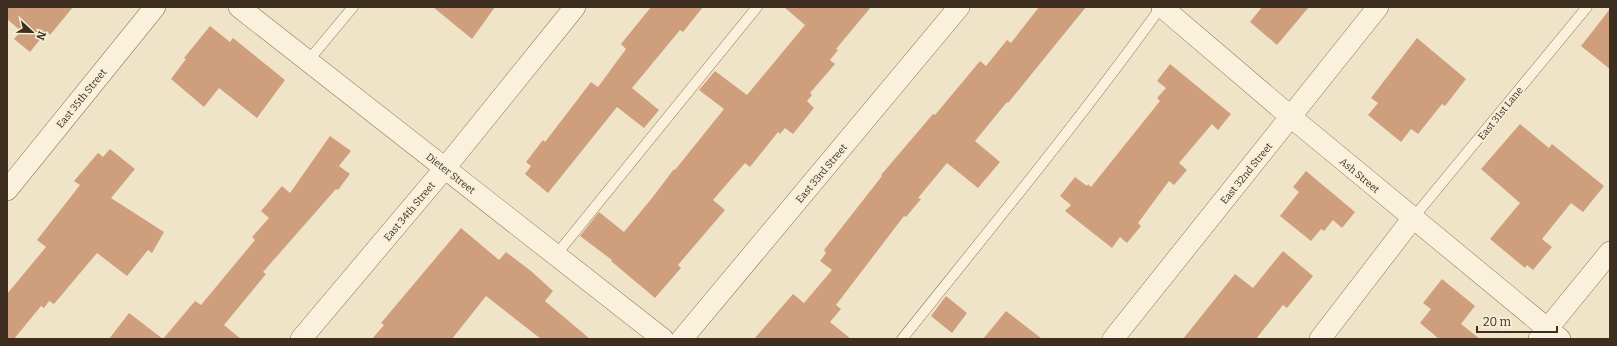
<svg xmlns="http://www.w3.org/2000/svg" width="1617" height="346" font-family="Bitter,serif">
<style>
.building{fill:#cf9f7d}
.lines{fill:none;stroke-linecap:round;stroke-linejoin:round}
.service-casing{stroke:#8d765c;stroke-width:11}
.minor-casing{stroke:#8d765c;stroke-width:22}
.service{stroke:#faf1dc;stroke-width:10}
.minor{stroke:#faf1dc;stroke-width:21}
.labels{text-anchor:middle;stroke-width:3.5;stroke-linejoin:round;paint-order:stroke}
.street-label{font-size:10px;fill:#3d2e20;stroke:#f7eed8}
</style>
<rect width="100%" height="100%" fill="#f0e4c8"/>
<path class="building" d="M7 7H73L50 35 47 31 30 52 14 39 21 31 7 19Z
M433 7H495L472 39Z
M651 7H703L683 32 680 30 632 88 659 110 644 128 617 107 548 193 525 174 531 166 526 162 543 140 545 142 591 82 598 87 626 49 621 44Z
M784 7H871L836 49 838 50 830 60 835 64 810 93 812 95 807 101 814 108 793 134 785 128 780 134 778 132 750 167 745 163 713 200 725 210 678 265 681 268 655 298 611 261 612 260 580 236 599 212 624 232 652 198 674 169 675 170 724 109 699 90 715 71 747 95 805 25Z
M1039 7H1086L1008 103 1007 102 975 141 1000 162 978 188 947 163 918 198 921 199 906 217 904 216 836 305 841 309 830 322 851 339H754L793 294 804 303 832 270 820 261 826 253 824 250 882 176 881 175 933 114 935 115 980 61 986 66 1007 40 1011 43Z
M1262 7H1309L1277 45 1250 22Z
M1610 9V69L1581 46Z
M210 26 230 42 233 38 285 80 257 118 219 88 204 107 171 79 186 59 184 58Z
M1417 38 1466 79 1445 106 1442 104 1418 134 1411 129 1401 142 1368 115 1378 103 1371 98Z
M1170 64 1231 114 1218 130 1212 124 1179 163 1187 170 1174 185 1169 181 1138 223 1141 226 1127 243 1120 237 1112 248 1065 211 1071 205 1060 196 1075 177 1087 186 1088 184 1091 187 1160 101 1157 98 1166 88 1157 81Z
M1520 124 1549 148 1552 144 1604 186 1583 212 1571 203 1542 239 1552 247 1533 270 1527 265 1525 268 1490 239 1520 203 1481 169Z
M330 136 351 151 339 166 350 174 338 190 336 189 263 272 266 274 224 325 241 339H163L195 301 201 305 255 240 252 237 269 218 261 211 282 186 290 193Z
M110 149 135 169 111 198 164 232 152 253 148 250 127 276 97 253 54 304 49 301 44 308 41 306 14 339H7V294L46 247 37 240 80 185 74 181 98 153 103 157Z
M1306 171 1355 212 1342 228 1333 220 1324 231 1321 229 1311 241 1280 216 1299 192 1293 187Z
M461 228 499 260 506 252 531 271 553 291 545 301 590 339H541L486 296 452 339H372L384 325 381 323Z
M1283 251 1313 276 1287 308 1283 305 1256 339H1183L1235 274 1253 288Z
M1442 279 1475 306 1461 324 1480 339H1439L1420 323 1431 309 1423 303Z
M946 296 967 313 952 333 931 316Z
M1006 311 1042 339H983Z
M129 313 163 339H109Z"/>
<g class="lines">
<g class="service-casing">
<path id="service" d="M308 61 353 7
M1413 218 1587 7
M556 255 757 7
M902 339C990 229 1079 121 1161 7"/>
</g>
<g class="minor-casing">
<path id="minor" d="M239 7 663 339
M1162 7 1291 117 1560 339
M7 190 155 7
M301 339 445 168 575 7
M682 339 959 7
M1113 339 1378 7
M1320 339 1413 218
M1539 339 1610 252"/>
</g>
<use href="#service" class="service"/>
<use href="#minor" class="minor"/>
</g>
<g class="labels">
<g class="street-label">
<text transform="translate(81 98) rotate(-51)" y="4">East 35th Street</text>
<text transform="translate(1500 113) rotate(-51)" y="4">East 31st Lane</text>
<text transform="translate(451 173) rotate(38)" y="4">Dieter Street</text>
<text transform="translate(821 173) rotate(-50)" y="4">East 33rd Street</text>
<text transform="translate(1246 173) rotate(-51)" y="4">East 32nd Street</text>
<text transform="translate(1360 175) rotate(40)" y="4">Ash Street</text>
<text transform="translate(409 211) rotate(-50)" y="4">East 34th Street</text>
</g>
</g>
<rect width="1617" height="346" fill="none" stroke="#3d2e20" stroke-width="16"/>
<g transform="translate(32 32) rotate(112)" stroke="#f7eed8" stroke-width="3" paint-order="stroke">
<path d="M0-3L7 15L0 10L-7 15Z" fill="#3d2e20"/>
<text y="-6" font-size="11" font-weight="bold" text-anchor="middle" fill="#3d2e20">N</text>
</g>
<path d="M1477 326v6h80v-6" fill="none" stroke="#3d2e20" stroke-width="2"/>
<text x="1483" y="326" font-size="12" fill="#3d2e20" stroke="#f7eed8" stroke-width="3" paint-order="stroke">20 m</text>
</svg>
